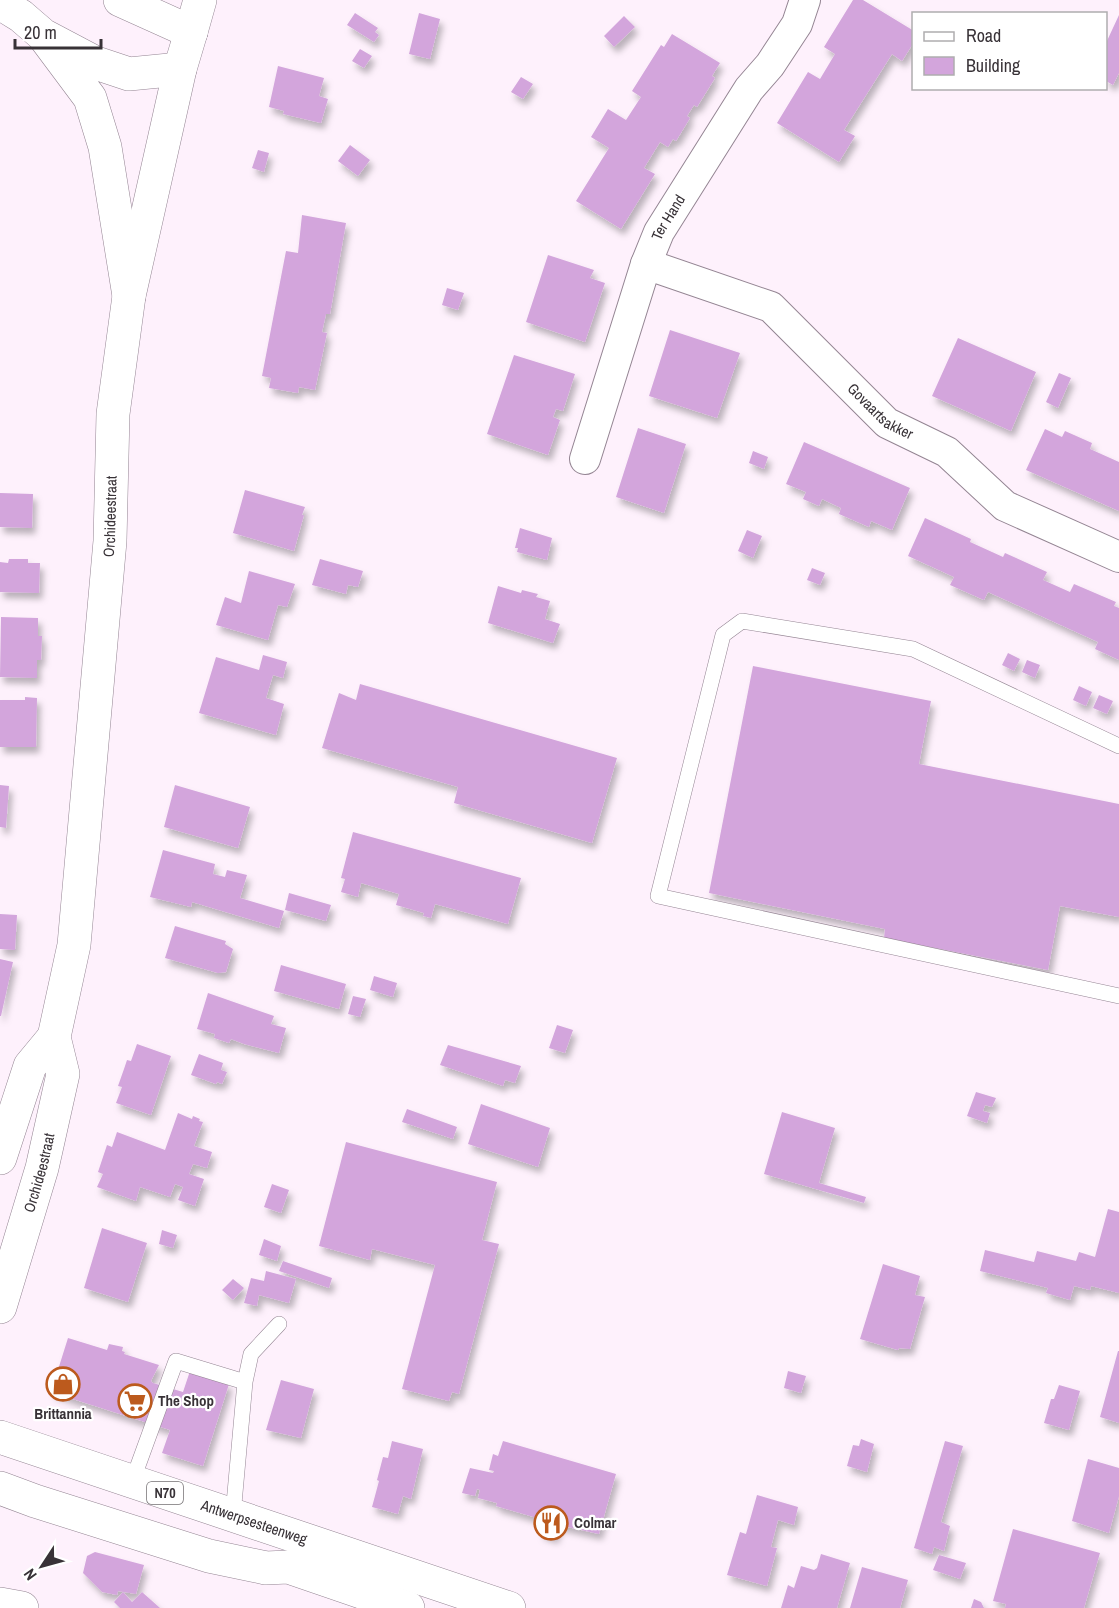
<svg xmlns="http://www.w3.org/2000/svg" width="1119" height="1608" font-family="'Archivo Narrow',sans-serif">
<style>
.building{fill:#d3a5dc;filter:url(#shadow)}
.lines{fill:none;stroke-linecap:round;stroke-linejoin:round}
.lane-casing{stroke:#948593;stroke-width:16}
.street-casing{stroke:#948593;stroke-width:32}
.secondary-casing{stroke:#948593;stroke-width:34}
.primary-casing{stroke:#948593;stroke-width:34}
.highway-casing{stroke:#948593;stroke-width:34}
.lane{stroke:#fff;stroke-width:15}
.street{stroke:#fff;stroke-width:30}
.secondary{stroke:#fff;stroke-width:33}
.primary{stroke:#fff;stroke-width:33}
.highway{stroke:#fff;stroke-width:33}
.labels{text-anchor:middle;stroke-width:4.5;stroke-linejoin:round;paint-order:stroke}
.shield{fill:#fff;stroke:#747073;stroke-width:1.5}
.shield-label{font-size:14px;font-weight:bold;fill:#383237}
.street-label{font-size:15px;fill:#383237;stroke:#fff}
.poi-label{font-size:15px;font-weight:bold;fill:#383237;stroke:#fff;text-anchor:start}
</style>
<defs>
<filter id="shadow"><feDropShadow dx="3.5" dy="6" stdDeviation="3" flood-color="#0004"/></filter>
</defs>
<rect width="100%" height="100%" fill="#fef1fc"/>
<path class="building" d="M853 0H863L914 31V42L902 61 892 54 844 130 855 136 839 162 777 123 808 72 820 79 835 54 824 47Z
M355 13 378 28 375 32 379 35 374 42 347 25Z
M419 13 440 19 430 59 409 54Z
M1119 15V73L1113 85 1106 81V43Z
M624 16 635 27 614 47 604 36Z
M672 34 720 63 712 76 715 78 697 107 694 105 687 116 690 118 676 141 673 139 668 147 660 142 644 168 655 174 621 229 576 201 609 148 591 137 608 109 626 120 641 97 632 91 661 45 664 47Z
M360 49 372 56 364 68 352 61Z
M278 66 324 78 319 96 328 99 321 123 283 114 284 111 269 107Z
M521 77 533 84 523 99 511 92Z
M350 145 370 160 358 176 338 161Z
M258 150 269 153 264 172 252 168Z
M302 215 346 223 330 314H326L322 332 327 333 315 390 299 387 298 393 269 388 271 378 262 376 286 251 298 253Z
M548 255 594 270 590 278 605 283 585 342 526 322Z
M447 288 464 293 458 310 442 305Z
M670 330 740 353 717 418 649 396Z
M958 338 1036 372 1011 431 932 396Z
M514 355 575 374 563 411 556 409 553 417 560 420 548 455 487 434Z
M1059 373 1071 378 1058 408 1046 402Z
M638 428 686 444 664 513 616 497Z
M1045 429 1062 437 1065 431 1092 443 1090 449 1119 462V511L1026 470Z
M804 442 910 488 892 530 871 521 869 527 839 514 841 508 822 499 819 506 803 499 806 492 786 484Z
M753 451 768 457 764 469 749 463Z
M245 490 305 507 302 515H304L294 551 233 533Z
M0 493 33 494 32 528 0 527Z
M925 518 971 539 970 542 1003 557 1005 553 1047 572 1043 580 1070 592 1074 584 1116 602 1114 606 1119 608V660L1095 649 1098 642 988 592 984 600 950 585 954 577 908 556Z
M520 528 552 538 547 560 517 552 518 548H515Z
M747 530 762 536 753 558 738 551Z
M9 559H28V563H40L39 593 0 592V562L8 563Z
M320 559 363 571 358 587 348 585 346 594 312 585Z
M812 568 825 573 820 585 807 580Z
M249 571 295 584 287 607 278 605 268 640 216 625 225 597 241 603Z
M498 586 521 593 522 590 538 594 536 597 550 601 545 619 560 624 553 643 488 623Z
M1 617 38 618V636H42L41 660H37V678L0 677Z
M1008 653 1020 659 1014 671 1002 665Z
M263 655 287 662 283 678 273 675 266 698 284 704 276 735 199 713 216 657 259 670Z
M1027 660 1040 665 1035 678 1022 672Z
M753 666 931 701 919 764 1119 804V917L1060 906 1048 970 884 938 885 929 709 893Z
M360 684 617 758 592 843 454 803 458 787 322 748 339 693 356 700Z
M1079 686 1092 692 1086 706 1073 700Z
M1099 695 1113 701 1107 714 1093 708Z
M25 697 37 698 36 747H0V700H25Z
M0 785 9 786 6 828 0 827Z
M175 785 250 807 238 848 164 827Z
M353 832 521 878 508 924 435 904 431 918 423 916 424 913 396 905 399 894 361 883 358 897 341 892 345 879 341 878Z
M163 850 215 864 213 874 225 877 227 870 247 875 240 898 284 911 279 928 192 902 191 907 150 897Z
M289 893 331 905 326 921 285 910Z
M0 914 17 915 15 950 0 949Z
M175 926 226 941 225 944 233 949 226 972 218 973 165 958Z
M0 959 13 962 1 1016H0Z
M281 965 346 984 339 1009 274 991Z
M374 976 397 983 393 997 370 990Z
M208 993 274 1016 271 1024 286 1028 279 1053 244 1044 231 1039 229 1043 214 1038 215 1034 197 1029Z
M353 996 366 999 360 1017 348 1014Z
M557 1025 573 1030 565 1053 549 1048Z
M137 1044 171 1056 151 1115 116 1103 122 1087 118 1086 124 1069 127 1060 131 1061Z
M448 1045 521 1066 515 1083 505 1080 503 1086 440 1065Z
M199 1054 223 1063 221 1070 227 1072 222 1084 217 1082 216 1084 191 1075Z
M976 1092 996 1098 992 1107 985 1105 983 1111 990 1113 987 1123 967 1116Z
M481 1104 550 1128 538 1167 468 1144Z
M407 1109 457 1127 453 1139 402 1122Z
M782 1112 835 1128 819 1183 866 1197 864 1203 764 1174Z
M178 1113 192 1119 193 1116 200 1119 199 1121 203 1122 194 1146 212 1152 207 1168 193 1164 189 1174 204 1179 195 1206 178 1200 183 1187 175 1184 170 1197 140 1187 136 1201 97 1187 103 1174 98 1172 107 1145 112 1147 117 1132 165 1150Z
M346 1142 497 1182 482 1240 499 1244 459 1394 452 1392 449 1401 402 1389 435 1265 372 1249 370 1260 319 1246Z
M272 1184 289 1190 281 1213 264 1207Z
M1108 1209 1119 1212V1293L1091 1286 1090 1290 1074 1286 1070 1300 1046 1293 1048 1288 980 1271 985 1250 1034 1262 1037 1251 1076 1261 1079 1252 1095 1257Z
M102 1228 147 1243 128 1302 84 1288Z
M162 1230 177 1235 173 1248 159 1244Z
M264 1239 281 1246 277 1261 259 1255Z
M283 1261 332 1278 329 1288 279 1271Z
M883 1264 920 1276 915 1295 925 1297 910 1349 899 1348 898 1350 860 1339Z
M266 1271 296 1279 289 1303 259 1295 257 1306 244 1303 251 1278 264 1281Z
M233 1279 244 1288 233 1300 222 1290Z
M68 1338 107 1350 109 1344 123 1347 122 1351 125 1352 124 1354 159 1365 151 1381 153 1383 183 1392 190 1371 229 1384 203 1466 162 1453 170 1430 51 1392Z
M1118 1351H1119V1423L1100 1417Z
M788 1371 806 1376 801 1393 784 1388Z
M281 1380 314 1389 301 1438 266 1430Z
M1059 1385 1080 1391 1069 1430 1044 1423 1051 1399H1054Z
M861 1439 874 1444 867 1472 847 1466 853 1445 859 1446Z
M392 1441 423 1449 411 1499 403 1496 398 1514 372 1507 379 1481 377 1480 383 1457 388 1458Z
M503 1441 616 1474 599 1534 559 1525 555 1538 540 1533 544 1520 496 1506 497 1503 478 1498 480 1490 477 1489 475 1496 462 1493 470 1468 493 1473 494 1471 489 1470 493 1454 498 1456Z
M945 1441 963 1446 941 1522 950 1526 944 1551 934 1547 932 1554 914 1548Z
M1088 1459 1119 1468V1496L1109 1533 1072 1521Z
M757 1495 798 1507 794 1525 778 1520 771 1547 777 1548 767 1586 727 1575 740 1532 746 1534Z
M1013 1529 1100 1553 1084 1608H1005L1006 1604 993 1601Z
M95 1552 144 1565 136 1594 118 1591 117 1595 102 1592 83 1573 87 1556Z
M821 1554 850 1563 837 1608H781L788 1585 794 1588 801 1566 814 1570 817 1568Z
M939 1555 966 1563 960 1579 933 1570Z
M862 1567 908 1580 900 1608H850Z
M123 1592 132 1602 142 1592 160 1608H120L114 1602Z
M974 1599 981 1602 984 1608H971Z"/>
<g class="lines">
<g class="lane-casing">
<path id="lane" d="M1119 746 913 649 742 621 723 635 658 896 1119 996
M245 1382 251 1354 279 1324
M132 1482 176 1361 245 1382 233 1515"/>
</g>
<g class="street-casing">
<g id="street">
<path id="s1" d="M646 264 771 307 887 423 947 452 1005 506 1119 557"/>
<path id="s2" d="M585 459 646 264 659 232 749 89 770 65 797 24 805 0"/>
</g>
</g>
<g class="secondary-casing">
<path id="secondary" d="M191 32 200 0
M0 1604 22 1608"/>
</g>
<g class="primary-casing">
<g id="primary">
<path d="M0 1158 30 1066 54 1037"/>
<path id="s3" d="M0 1307 42 1168 63 1074 54 1037 74 945 110 541 113 414 129 296 180 69 191 32"/>
<path id="s4" d="M0 1437 509 1608"/>
<path d="M0 1488 35 1501 209 1556 266 1568 288 1567 408 1608"/>
</g>
</g>
<g class="highway-casing">
<path id="highway" d="M120 0 191 32
M0 3 21 16 43 35 96 63 129 74 180 69
M43 35 90 98 105 147 129 296"/>
</g>
<use href="#lane" class="lane"/>
<use href="#street" class="street"/>
<use href="#secondary" class="secondary"/>
<use href="#primary" class="primary"/>
<use href="#highway" class="highway"/>
</g>
<defs>
<g id="shop-ring" transform="scale(1.725)"><circle r="9.5" fill="#fff" stroke="#bc5a1d" stroke-width="1.5"/><path d="M-5-2.5h2.3a2.7 3.5 0 0 1 5.4 0H5L5.5 6h-11ZM-1.5-2.5h3a1.5 2.3 0 0 0-3 0Z" fill="#bc5a1d"/></g>
<g id="supermarket-ring" transform="scale(1.725)"><circle r="9.5" fill="#fff" stroke="#bc5a1d" stroke-width="1.5"/><path d="M-6-5.5h2.5l.6 2H6L4.5 2H-2.5L-4.4-4H-6ZM-1.5 3.2a1.3 1.3 0 1 0 .1 0ZM3 3.2a1.3 1.3 0 1 0 .1 0Z" fill="#bc5a1d"/></g>
<g id="restaurant-ring" transform="scale(1.725)"><circle r="9.5" fill="#fff" stroke="#bc5a1d" stroke-width="1.5"/><path d="M-5-6h1v4h1v-4h1v4h1v-4h1v5L-1.5 .5V6h-2V.5L-5-1ZM5-6V6H3V1.5H1.5Q1.5-4 5-6Z" fill="#bc5a1d"/></g>
</defs>
<g fill-rule="evenodd">
<use href="#shop-ring" x="63" y="1384"/>
<use href="#supermarket-ring" x="135" y="1401"/>
<use href="#restaurant-ring" x="551" y="1523"/>
</g>
<g class="labels">
<rect class="shield" x="147" y="1482" width="36" height="22" rx="4.5"/>
<g class="shield-label">
<text x="165" y="1498">N70</text>
</g>
<g class="street-label">
<text dy="5" stroke="none"><textPath href="#s2" startOffset="256">Ter Hand</textPath></text>
<text dy="5" stroke="none"><textPath href="#s1" startOffset="284">Govaartsakker</textPath></text>
<text dy="5" stroke="none"><textPath href="#s3" startOffset="804">Orchideestraat</textPath></text>
<text dy="5" stroke="none"><textPath href="#s3" startOffset="140">Orchideestraat</textPath></text>
<text dy="5" stroke="none"><textPath href="#s4" startOffset="268">Antwerpsesteenweg</textPath></text>
</g>
<g class="poi-label">
<text x="158" y="1406">The Shop</text>
<text x="63" y="1419" text-anchor="middle">Brittannia</text>
<text x="574" y="1528">Colmar</text>
</g>
</g>
<rect x="912" y="12" width="195" height="78" fill="#ffffff" stroke="#afadaf" stroke-width="1.5"/>
<rect x="924" y="32" width="30" height="9" fill="#ffffff" stroke="#afadaf" stroke-width="1.5"/>
<text x="966" y="42" font-size="18" fill="#383237">Road</text>
<rect x="924" y="57" width="30" height="18" fill="#d3a5dc" stroke="#afadaf" stroke-width="1.5"/>
<text x="966" y="72" font-size="18" fill="#383237">Building</text>
<g transform="translate(42 1566) rotate(234)" stroke="#ffffff" stroke-width="4.5" paint-order="stroke">
<path d="M0-4.5L10 22L0 15L-10 22Z" fill="#383237"/>
<text y="-9" font-size="16" font-weight="bold" text-anchor="middle" fill="#383237">N</text>
</g>
<path d="M15 39v9h86v-9" fill="none" stroke="#383237" stroke-width="3"/>
<text x="24" y="39" font-size="18" fill="#383237" stroke="#ffffff" stroke-width="4.5" paint-order="stroke">20 m</text>
</svg>
